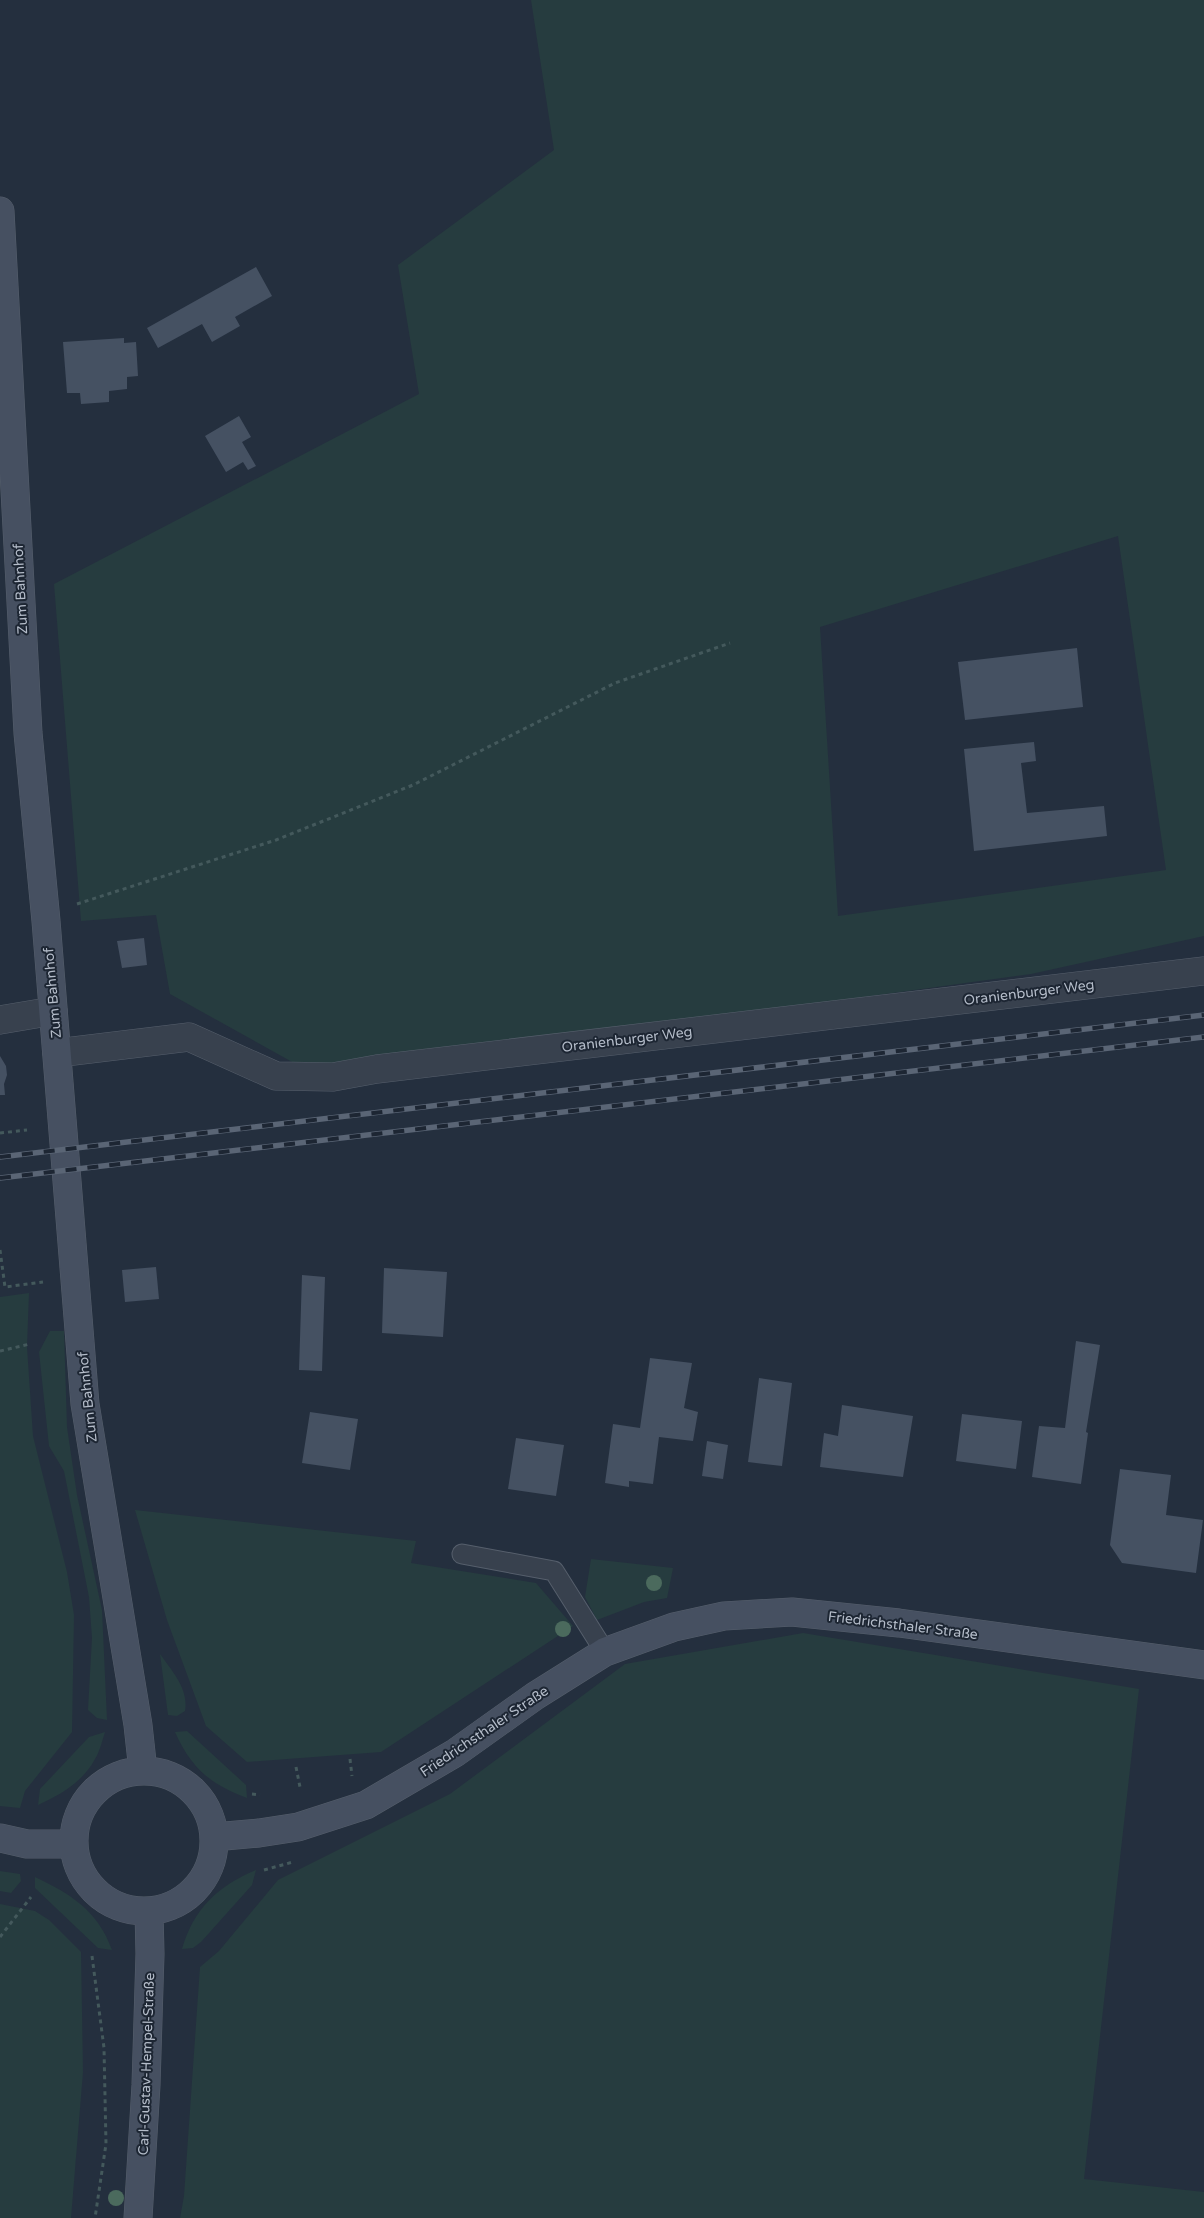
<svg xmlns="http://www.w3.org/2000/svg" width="1204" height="2218" font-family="'Varela Round',sans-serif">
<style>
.green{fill:#263c3f;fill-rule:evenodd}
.building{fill:#455162}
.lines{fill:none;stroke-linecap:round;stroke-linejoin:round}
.lane-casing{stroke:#565f6c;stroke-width:21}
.street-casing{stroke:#565f6c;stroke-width:29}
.secondary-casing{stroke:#565f6c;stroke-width:29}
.path{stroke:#44595c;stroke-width:3;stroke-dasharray:4 4;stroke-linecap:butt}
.lane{stroke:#38414e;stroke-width:19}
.street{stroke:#38414e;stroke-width:28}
.secondary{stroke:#465061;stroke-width:28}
.rail-casing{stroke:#5a6575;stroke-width:5.5}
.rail{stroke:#1d2633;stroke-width:4;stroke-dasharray:11;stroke-linecap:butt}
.tree{fill:#4b6a5d}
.labels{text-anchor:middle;stroke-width:4;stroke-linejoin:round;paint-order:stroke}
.street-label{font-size:14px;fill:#b4bcc9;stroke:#1d2633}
</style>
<rect width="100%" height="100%" fill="#242f3e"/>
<path class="green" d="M531 0H1204V936L1031 974 312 1073 170 994 156 915 81 921 54 584 419 394 398 265 554 150ZM1118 536 1166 870 838 916 820 627Z
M29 1293 27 1347 33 1436 67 1572 74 1615 72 1732 25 1791 20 1808 0 1806V1297Z
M50 1331H64L67 1427 77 1495 102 1610 107 1720 97 1718 88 1710 92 1638 89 1597 64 1471 49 1446 39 1352Z
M135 1510 416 1541 411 1563 536 1583 573 1626 381 1752 247 1762 206 1726 167 1620Z
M591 1559 673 1568 667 1598 644 1602 597 1620 585 1597Z
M803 1633 1139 1689 1084 2179 1204 2192V2218H180L184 2196 200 1967 219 1951 278 1880 450 1794 625 1664Z
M160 1654C172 1671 189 1689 185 1711L177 1716 168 1715Z
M187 1731 246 1785 247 1798C210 1784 191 1768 175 1732Z
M105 1732C102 1741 100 1751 95 1759 83 1782 60 1795 38 1805L40 1789 89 1737Z
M256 1870 252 1885 201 1942 193 1948 182 1949C194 1908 218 1886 256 1870Z
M0 1871 20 1874 21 1881 11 1893 0 1891Z
M35 1877C71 1894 98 1911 112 1950L98 1948 35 1888Z
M0 1904 35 1911 49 1920 81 1952 83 2072 71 2218H0Z"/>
<path class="building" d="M256 267 272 296 235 317 240 326 212 342 202 324 158 348 147 328Z
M124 338V343L136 342 138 376 127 377V389L109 391V402L81 404 80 393H67L63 342Z
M239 416 251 437 242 442 256 466 248 470 243 462 226 472 205 436Z
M1077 648 1083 707 965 720 958 662Z
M1034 742 1036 761 1021 763 1027 813 1104 806 1107 836 974 851 964 749Z
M144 938 147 965 122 968 117 941Z
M0 1056 6 1066 7 1075 4 1084 5 1095H0Z
M156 1267 159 1299 125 1302 122 1270Z
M384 1268 447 1272 443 1337 382 1333Z
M302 1275 325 1277 322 1371 299 1370Z
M1076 1341 1100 1345 1086 1432 1088 1433 1081 1484 1032 1477 1039 1426 1065 1428Z
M650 1358 692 1363 684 1408 698 1412 693 1441 659 1437 653 1484 629 1481V1487L605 1483 613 1424 640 1428Z
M759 1378 792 1383 782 1466 748 1462Z
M842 1405 913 1416 903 1477 820 1467 824 1433 838 1436Z
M310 1412 358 1419 350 1470 302 1463Z
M962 1414 1022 1421 1016 1469 956 1461Z
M516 1438 564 1445 556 1496 508 1489Z
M707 1441 728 1445 723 1479 702 1476Z
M1120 1469 1171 1475 1166 1515 1203 1520 1196 1573 1122 1563 1110 1545Z"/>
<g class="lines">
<g class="lane-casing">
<path id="lane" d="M462 1554 554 1571 605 1652"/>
</g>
<g class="street-casing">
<path id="street" d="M0 1020 53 1011
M57 1053 189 1037 276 1076 333 1077 377 1069 1204 971"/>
</g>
<g class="secondary-casing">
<path id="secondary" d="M0 211 28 733 46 921 85 1404 138 1725 143 1771
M74 1841a70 70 0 1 1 140 0a70 70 0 1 1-140 0Z
M214 1837 259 1833 298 1827 366 1805 455 1753 535 1696 605 1652 674 1627 724 1616 792 1612 899 1623 1204 1665
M0 1838 27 1844H74
M138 2218 146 2085 150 1954 149 1911"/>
</g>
<path class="path" d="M77 904 276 840 413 785 615 683 730 643
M0 1133 27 1130
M0 1250 5 1287 43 1282
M0 1351 30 1344
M350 1759 352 1776
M296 1767 300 1787
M252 1794 260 1795
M264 1870 293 1862
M0 1937 31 1897
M92 1956 104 2048 106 2144 95 2218"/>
<use href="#lane" class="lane"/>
<use href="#street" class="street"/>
<use href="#secondary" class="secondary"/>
<g class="rail-casing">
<path id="rail" d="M0 1157 1204 1015
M0 1178 1204 1037"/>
</g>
<use href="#rail" class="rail"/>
</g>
<g class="tree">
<circle cx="654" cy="1583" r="8"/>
<circle cx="563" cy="1629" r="8"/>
<circle cx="116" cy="2198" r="8"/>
</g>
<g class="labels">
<g class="street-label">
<text transform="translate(20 589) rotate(-93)" y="5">Zum Bahnhof</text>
<text transform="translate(1029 992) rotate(-7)" y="5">Oranienburger Weg</text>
<text transform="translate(52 993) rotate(-95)" y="5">Zum Bahnhof</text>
<text transform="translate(627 1039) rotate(-7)" y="5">Oranienburger Weg</text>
<text transform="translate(87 1397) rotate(-96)" y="5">Zum Bahnhof</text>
<text transform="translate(903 1625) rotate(7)" y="5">Friedrichsthaler Straße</text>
<text transform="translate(484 1731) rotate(-34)" y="5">Friedrichsthaler Straße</text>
<text transform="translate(146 2064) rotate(-88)" y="5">Carl-Gustav-Hempel-Straße</text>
</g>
</g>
</svg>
